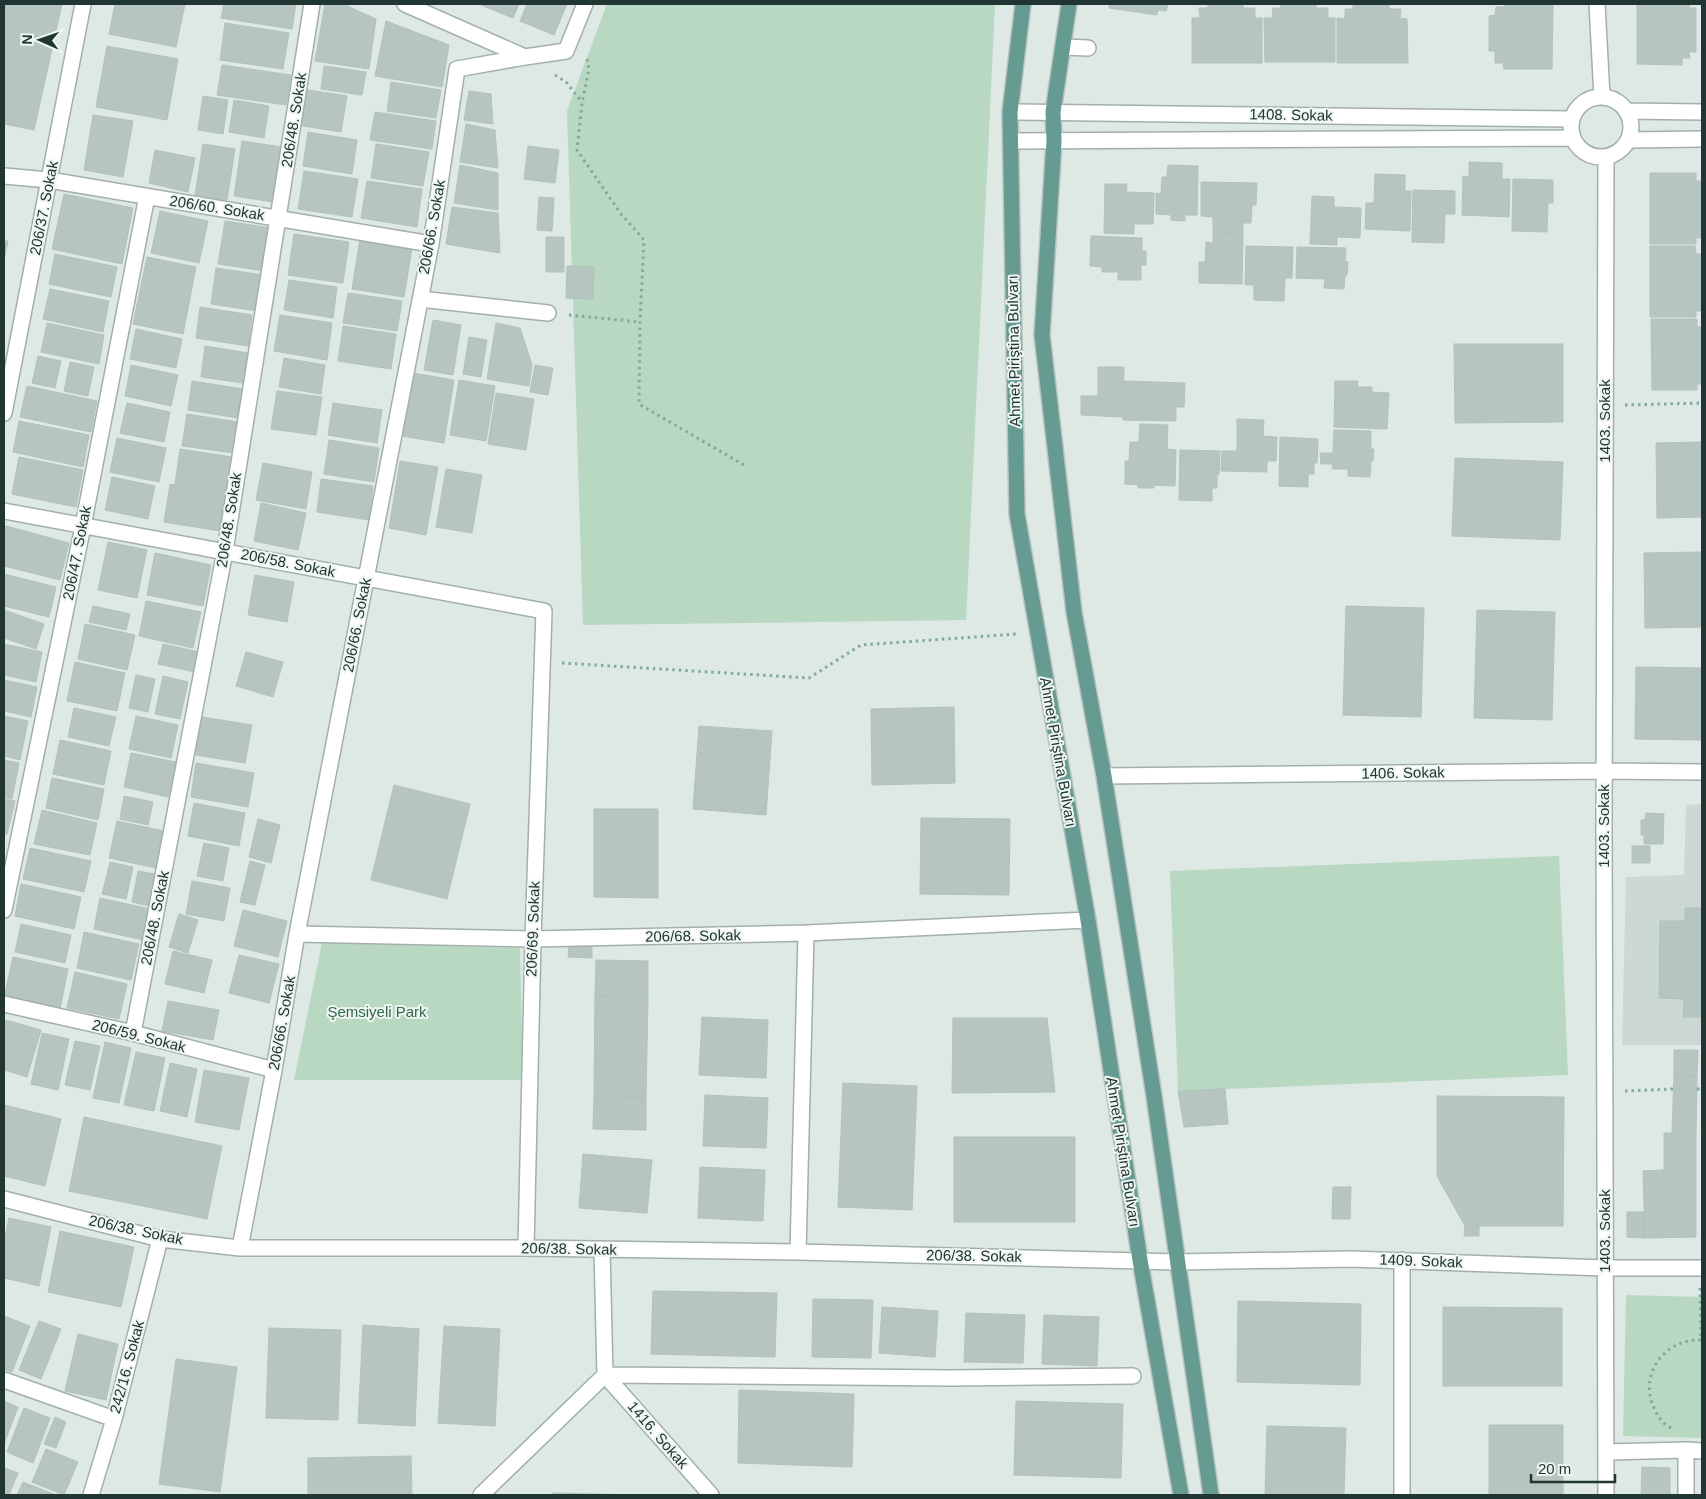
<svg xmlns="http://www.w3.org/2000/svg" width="1706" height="1499" font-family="Helvetica,sans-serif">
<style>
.built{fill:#ccd8d3}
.green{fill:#b8d8c2}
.building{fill:#b6c5c0;stroke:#b1c1bb}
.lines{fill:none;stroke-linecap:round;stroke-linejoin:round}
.minor-casing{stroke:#a2afab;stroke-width:18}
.major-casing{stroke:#bcc3c2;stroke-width:18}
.path{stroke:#80aa9f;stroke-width:3;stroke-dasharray:2.5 4;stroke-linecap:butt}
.minor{stroke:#fff;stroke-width:15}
.major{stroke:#659b90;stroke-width:15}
.labels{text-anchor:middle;stroke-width:4;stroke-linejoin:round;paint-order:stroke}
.street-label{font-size:15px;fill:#213632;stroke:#eef5f2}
.park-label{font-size:15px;fill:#2e6a48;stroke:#eef5f2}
</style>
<rect width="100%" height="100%" fill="#dee8e4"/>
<path class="built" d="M1702 804V1045H1622L1626 877 1684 875 1686 805Z"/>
<path class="green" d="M607 4H995L966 620 583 625 567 111Z
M1559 856 1568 1075 1178 1091 1170 871Z
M322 943 520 948 523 1080H294Z
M1626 1295 1702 1297V1438L1623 1436Z"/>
<path class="building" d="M4 4H62L34 130 4 124Z
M115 4H185L176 47 109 34Z
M224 4H296L292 29 221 18Z
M325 4H343L376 19 369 69 315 61Z
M482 4H519L513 18 481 5Z
M527 4H567L554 35 520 21Z
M1110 4H1176H1168L1166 11 1158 10 1157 15 1109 8Z
M1208 4H1243V8H1255V18H1262V63H1192V18H1200L1199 8H1208Z
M1281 4H1316V8H1328V18H1335V62H1265L1264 18H1272L1273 8H1281Z
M1353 4H1389V9H1401L1400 18 1407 19 1408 63H1337V18L1345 19V9H1353Z
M1505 4H1553L1552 69H1504L1503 63H1495V51H1489V16L1495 15 1496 7H1504Z
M1637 4H1690L1689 8H1696V52H1689L1690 58H1682V65L1637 64Z
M386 21 449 45 442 87 375 76Z
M225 23 289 33 283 69 220 60Z
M107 46 178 59 167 120 96 107Z
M222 65 291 75 286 105 217 95Z
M324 66 366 72 362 95 321 89Z
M391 82 441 90 436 118 387 111Z
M302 89 347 96 341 132 297 125Z
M469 91 491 94 493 124 464 120Z
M203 96 228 100 223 134 198 130Z
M234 100 269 106 264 138 229 132Z
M375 112 436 121 432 149 370 140Z
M93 115 133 121 123 177 84 170Z
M466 124 495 130 498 168 460 162Z
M308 132 357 140 352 174 303 166Z
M242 141 282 147 273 202 234 196Z
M203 144 235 149 227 200 195 195Z
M376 144 429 152 423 186 371 178Z
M528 146 559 150 555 183 524 179Z
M155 150 195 158 188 192 149 183Z
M1469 162 1502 163V179H1510L1509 217 1462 215 1463 176 1469 177Z
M460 165 498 173V210L454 203Z
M1168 165 1198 166 1197 215H1185V221L1171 220V215L1156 214V193L1161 194 1162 177H1167Z
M304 171 358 179 352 217 298 209Z
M1650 173H1696V181H1702V238H1696V244H1650Z
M1375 174 1405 175V191H1411L1410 231 1365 229 1366 203H1374Z
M1513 179 1553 180V203H1548L1547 232 1512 231Z
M367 181 422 189 417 227 361 218Z
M1201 182 1257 183 1256 205H1252L1251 223H1243V234L1213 233V217L1201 216Z
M1105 184H1127L1126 192 1154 193 1153 224H1134V234L1104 233Z
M1413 190 1455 191V214H1445L1444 243 1412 242Z
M64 194 133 208 122 264 52 249Z
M1312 196 1334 197V207L1361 208 1360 238 1337 237V245L1310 244Z
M539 197 554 198 552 231 537 230Z
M452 207 498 213 500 253 446 244Z
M160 211 208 221 199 263 151 253Z
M225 221 271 228 265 271 218 264Z
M294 234 349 242 343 283 288 275Z
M1213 234 1243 235 1242 284 1199 283V262H1205L1206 242 1213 243Z
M1091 236 1142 238V251H1146V265H1141V280H1118V272H1102V267L1090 266Z
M546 237H564V272H546Z
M360 239 412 248 404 297 352 289Z
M4 241H8L4 260Z
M1246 246 1293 247 1292 278H1285L1284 301 1254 300V285H1245Z
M1650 246H1695L1696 254H1702V311H1696V317H1650Z
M1297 247 1346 248 1345 261 1348 262 1347 275H1345L1344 289 1324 288 1325 279 1296 278Z
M55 254 117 267 111 297 49 284Z
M147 257 196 267 183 334 133 324Z
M567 266 594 267 593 299 566 298Z
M216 268 263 275 257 311 211 304Z
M289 280 337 287 333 318 284 310Z
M50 289 109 301 103 332 43 319Z
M348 293 402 301 397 331 343 323Z
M200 307 252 315 248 346 196 338Z
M280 315 332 323 327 360 274 351Z
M1651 319H1697V327H1702V384H1697V390H1652Z
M433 320 461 325 453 375 424 370Z
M47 323 104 335 99 364 41 352Z
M496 323 520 328 532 365 529 386 487 379Z
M343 326 396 334 391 369 338 361Z
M136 329 182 339 176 368 130 359Z
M469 337 487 340 481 377 463 374Z
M1454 344H1563V422L1455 423Z
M205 346 248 353 243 383 201 377Z
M38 356 61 361 55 388 32 383Z
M284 358 325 365 321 394 279 387Z
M70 362 94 367 88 396 64 391Z
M131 365 178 375 171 406 125 396Z
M535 365 553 368 548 395 530 392Z
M1098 367H1124L1122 417 1081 415V396H1098Z
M413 373 454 380 444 443 402 436Z
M459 380 495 386 486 441 450 435Z
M192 381 243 389 238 418 188 410Z
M1124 381 1185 383 1184 407H1176V421L1123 420Z
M1335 381H1358L1357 387H1372V392L1389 393 1387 429 1334 427Z
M27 386 97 401 91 432 20 417Z
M277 391 322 397 316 435 271 429Z
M496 393 534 399 526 450 488 444Z
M127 403 170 412 164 442 120 433Z
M333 403 382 410 377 443 328 435Z
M187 414 238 422 234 453 182 446Z
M1237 419 1264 420 1263 436 1277 437 1276 461H1267V472L1221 471 1222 451H1237Z
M19 421 89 435 83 467 13 452Z
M1140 424 1168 425 1167 449 1176 450 1175 486 1154 485V488H1138V485L1125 484V461H1129L1130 442H1139Z
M1334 430 1371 431V449H1374L1373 461H1371L1370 477 1348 476V469H1332L1333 464H1321L1320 453H1333Z
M1280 437 1318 439 1317 463H1314V474H1308V487L1279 486Z
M117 438 166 448 159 482 110 472Z
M329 440 379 448 374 482 324 474Z
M1702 442V517L1657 518 1656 443Z
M180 449 232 457 228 492 175 484Z
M1180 450 1220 451 1219 475 1217 474V488H1212V501L1179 500Z
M19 457 83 470 76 507 12 494Z
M1455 458 1563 462 1560 540 1452 536Z
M400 461 438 467 426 535 389 528Z
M263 463 312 472 306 509 256 500Z
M446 469 482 475 472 533 436 527Z
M112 477 155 486 148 519 105 510Z
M321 479 373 486 369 520 317 512Z
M170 484 226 492 220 531 164 522Z
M261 503 306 513 298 550 254 541Z
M6 526 69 543 60 580 4 566V533Z
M108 542 147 550 137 598 98 590Z
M1702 552V627L1645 628 1644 553Z
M155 553 211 565 203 606 147 595Z
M4 574 56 587 49 617 4 606Z
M255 575 294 582 287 622 248 615Z
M146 601 201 612 193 648 139 636Z
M93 606 130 614 126 630 89 622Z
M1346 606 1424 608 1421 717 1343 715Z
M4 610 44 624 36 649 4 638Z
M1477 610 1555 612 1552 720 1474 718Z
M85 624 135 635 127 670 78 659Z
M4 644 42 652 36 682 4 675Z
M163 644 199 652 195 672 158 664Z
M246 652 283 662 273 697 236 686Z
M75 662 125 673 117 711 67 701Z
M1636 667 1702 668V740L1635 739Z
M136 675 155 679 148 712 129 708Z
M163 676 188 682 180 719 155 714Z
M4 680 37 687 31 717 4 711Z
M954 707 955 783 872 785 871 709Z
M74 708 116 717 109 746 68 737Z
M4 716 28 721 20 760 4 756Z
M136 716 178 725 171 758 129 749Z
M202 717 252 725 245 763 196 755Z
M699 726 772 731 766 815 693 809Z
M60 740 111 751 104 785 53 774Z
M131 753 176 762 168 797 124 787Z
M4 760 19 763 12 799 4 797Z
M196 763 254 773 248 807 191 797Z
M52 778 104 789 98 820 46 808Z
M394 785 470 804 447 899 371 880Z
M124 796 153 802 148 825 120 819Z
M4 799 15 801 7 834H4Z
M194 803 245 813 239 846 188 836Z
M594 809H658V898L594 897Z
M42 810 97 823 90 855 34 844Z
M1646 813 1664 814 1663 844H1644V835H1641V820H1645Z
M921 818 1010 819 1009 895 920 894Z
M258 819 280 825 271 863 249 857Z
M117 821 164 831 156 868 109 858Z
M204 843 229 848 223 881 197 876Z
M1632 846H1650V863H1632Z
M30 848 91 861 84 892 23 879Z
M250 861 265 865 255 905 240 902Z
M110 862 133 867 126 899 102 894Z
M138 871 160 875 154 907 132 902Z
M192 881 230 888 224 921 186 914Z
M21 884 81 897 74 929 15 916Z
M100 898 150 909 143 940 94 929Z
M1685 908H1702V1017H1683L1684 999 1659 998 1660 921H1685Z
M243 910 287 921 278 957 234 946Z
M179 914 198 920 188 953 169 947Z
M21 924 71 935 65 963 15 952Z
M84 932 139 944 131 980 77 968Z
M569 945 592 947V958L568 957Z
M173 951 212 960 204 993 165 984Z
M239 955 279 964 269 1003 229 993Z
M13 957 68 969 60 1009 4 997Z
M596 960 648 961V997L595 996Z
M75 972 127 984 119 1019 67 1008Z
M595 996 648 997 646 1097 594 1096Z
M168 1001 219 1010 213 1040 162 1031Z
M702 1017 768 1020 766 1078 699 1075Z
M953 1018H1047L1055 1092 952 1093Z
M6 1020 41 1030 27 1077 4 1070V1029Z
M42 1033 69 1039 58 1090 31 1084Z
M75 1041 100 1046 90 1090 65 1085Z
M105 1042 131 1048 119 1103 93 1098Z
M1674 1050H1698L1697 1076 1674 1075Z
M136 1052 165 1058 154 1111 124 1105Z
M170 1063 197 1069 187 1117 160 1111Z
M204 1070 249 1078 239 1130 195 1122Z
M1674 1075 1697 1076 1696 1133H1672Z
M843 1083 917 1086 912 1210 838 1207Z
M1225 1089 1228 1124 1184 1127 1178 1091Z
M705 1095 768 1098 766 1148 703 1146Z
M594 1096 646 1097V1130L593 1129Z
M1437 1096 1564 1097 1563 1226H1465L1437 1176Z
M4 1105 61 1119 45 1186 4 1176Z
M84 1117 222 1146 207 1219 69 1191Z
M1664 1133H1696V1195H1664Z
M954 1137H1075V1222H954Z
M583 1154 652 1160 647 1213 579 1208Z
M700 1167 765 1170 763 1221 698 1218Z
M1664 1170V1195H1696V1237L1645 1238 1643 1171Z
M1333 1187H1351L1350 1219H1332Z
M1627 1212H1644L1645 1238 1627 1237Z
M9 1218 51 1227 39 1286 4 1278V1242Z
M1465 1226H1479V1236H1464Z
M60 1231 134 1247 121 1307 48 1292Z
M653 1291 777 1293 775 1357 651 1354Z
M813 1299 873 1300 871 1358 812 1357Z
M1238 1301 1361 1304 1360 1385 1237 1382Z
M882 1307 938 1311 935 1357 879 1353Z
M1443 1307 1562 1308V1386H1443Z
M966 1313 1025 1315 1023 1363 964 1362Z
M1044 1315 1099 1317 1097 1366 1042 1364Z
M4 1316 30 1326 12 1372 4 1369Z
M39 1321 61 1329 41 1379 19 1370Z
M363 1325 419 1329 415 1426 358 1423Z
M444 1326 500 1329 495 1426 438 1423Z
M269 1328 341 1330 338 1420 266 1418Z
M78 1334 118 1344 106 1400 65 1391Z
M176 1359 237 1367 220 1492 159 1484Z
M739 1390 854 1394 852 1467 738 1463Z
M4 1401 18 1407 4 1444Z
M1016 1401 1123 1404 1121 1478 1014 1475Z
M24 1408 50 1418 33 1463 7 1452Z
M55 1417 66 1422 56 1448 44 1444Z
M1489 1425H1563V1495H1489Z
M1267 1426 1346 1428 1344 1495H1265Z
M46 1449 78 1462 64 1495 32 1482Z
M411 1456 412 1495H308V1458Z
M1642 1467 1670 1468V1495H1641Z
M4 1468 18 1473 9 1495H4Z
M23 1482 56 1495H17Z
M553 1493 637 1495H552Z"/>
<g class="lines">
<g class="minor-casing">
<path id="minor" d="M405 4 525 57
M1597 4 1602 97
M1063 47 1088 48
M1571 127a30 30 0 1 1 60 0a30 30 0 1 1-60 0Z
M1627 111 1702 112
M1010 112 1572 119
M1629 140 1702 139
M1011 141 1573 138
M1606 158 1604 826 1606 1495
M4 176 49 180 431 244
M420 299 548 313
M4 413 83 4
M4 511 544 611 533 939 526 1248
M1104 776 1605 771 1702 772
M4 910 83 526 147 196
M297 934 533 939 806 933 1088 920
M4 1004 133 1033 274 1070
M133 1033 225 551 312 4
M4 1199 160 1239 240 1248H526L798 1252 1177 1262 1351 1259 1605 1268H1702
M240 1248 274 1070 297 934 431 244 457 69 525 57 566 51 585 4
M602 1250 605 1375
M798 1252 806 933
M605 1375 952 1378 1133 1376
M605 1375 711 1495
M4 1380 114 1419
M1607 1452 1686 1450
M91 1495 114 1419 160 1239
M481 1495 605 1375
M1402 1495V1260
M1686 1495V1450L1702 1451"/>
</g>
<g class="major-casing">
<path id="major" d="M1023 4 1010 112 1017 514 1088 920 1140 1260 1181 1495
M1069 4 1053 112 1054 141 1042 335 1074 612 1104 776 1154 1096 1211 1495"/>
</g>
<path class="path" d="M587 59 589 69 582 103 577 150 621 214 644 240 640 322 639 404 744 465
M555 75 566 82 582 102
M569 315 640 322
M1625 405 1702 403
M562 663 809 678 861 645 1016 634
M1697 1089H1702
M1625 1091 1673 1089
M1700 1288 1701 1339
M1671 1428C1663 1424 1657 1416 1654 1408 1638 1373 1666 1338 1702 1340"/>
<use href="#minor" class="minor"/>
<use href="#major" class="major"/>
</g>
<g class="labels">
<g class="street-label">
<text transform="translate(1291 115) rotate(1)" y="5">1408. Sokak</text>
<text transform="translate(294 120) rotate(-81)" y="5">206/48. Sokak</text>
<text transform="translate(44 208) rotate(-79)" y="5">206/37. Sokak</text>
<text transform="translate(217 208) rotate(9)" y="5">206/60. Sokak</text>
<text transform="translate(432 227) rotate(-80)" y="5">206/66. Sokak</text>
<text transform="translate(1014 351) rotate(-91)" y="5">Ahmet Piriştina Bulvarı</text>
<text transform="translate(1605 421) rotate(-90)" y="5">1403. Sokak</text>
<text transform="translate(229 520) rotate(-81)" y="5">206/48. Sokak</text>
<text transform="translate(77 553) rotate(-79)" y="5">206/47. Sokak</text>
<text transform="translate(288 563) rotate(11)" y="5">206/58. Sokak</text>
<text transform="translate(357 625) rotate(-79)" y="5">206/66. Sokak</text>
<text transform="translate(1058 752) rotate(80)" y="5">Ahmet Piriştina Bulvarı</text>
<text transform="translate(1403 773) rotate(-1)" y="5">1406. Sokak</text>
<text transform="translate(1604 826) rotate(-90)" y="5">1403. Sokak</text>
<text transform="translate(155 918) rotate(-79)" y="5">206/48. Sokak</text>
<text transform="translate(533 929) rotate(-88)" y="5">206/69. Sokak</text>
<text transform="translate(693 936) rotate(-1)" y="5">206/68. Sokak</text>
<text transform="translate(282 1023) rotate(-80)" y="5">206/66. Sokak</text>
<text transform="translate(139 1036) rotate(14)" y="5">206/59. Sokak</text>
<text transform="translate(1123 1152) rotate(81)" y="5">Ahmet Piriştina Bulvarı</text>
<text transform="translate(136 1230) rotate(12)" y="5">206/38. Sokak</text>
<text transform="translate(1605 1231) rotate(-90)" y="5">1403. Sokak</text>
<text transform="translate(569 1249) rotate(1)" y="5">206/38. Sokak</text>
<text transform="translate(974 1256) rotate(1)" y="5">206/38. Sokak</text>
<text transform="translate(1421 1261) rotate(2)" y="5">1409. Sokak</text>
<text transform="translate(127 1367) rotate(-75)" y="5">242/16. Sokak</text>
<text transform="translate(658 1435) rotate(49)" y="5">1416. Sokak</text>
</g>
<g class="park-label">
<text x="377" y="1017">Şemsiyeli Park</text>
</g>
</g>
<rect width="1706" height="1499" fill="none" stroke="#213632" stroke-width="10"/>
<g transform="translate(40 40) rotate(272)" stroke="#eef5f2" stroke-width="4" paint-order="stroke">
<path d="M0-4L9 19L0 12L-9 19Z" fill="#213632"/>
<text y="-8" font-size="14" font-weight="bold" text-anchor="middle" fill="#213632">N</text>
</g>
<path d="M1531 1474v8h84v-8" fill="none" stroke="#213632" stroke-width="2.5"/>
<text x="1538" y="1474" font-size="15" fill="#213632" stroke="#eef5f2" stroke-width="4" paint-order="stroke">20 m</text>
</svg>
